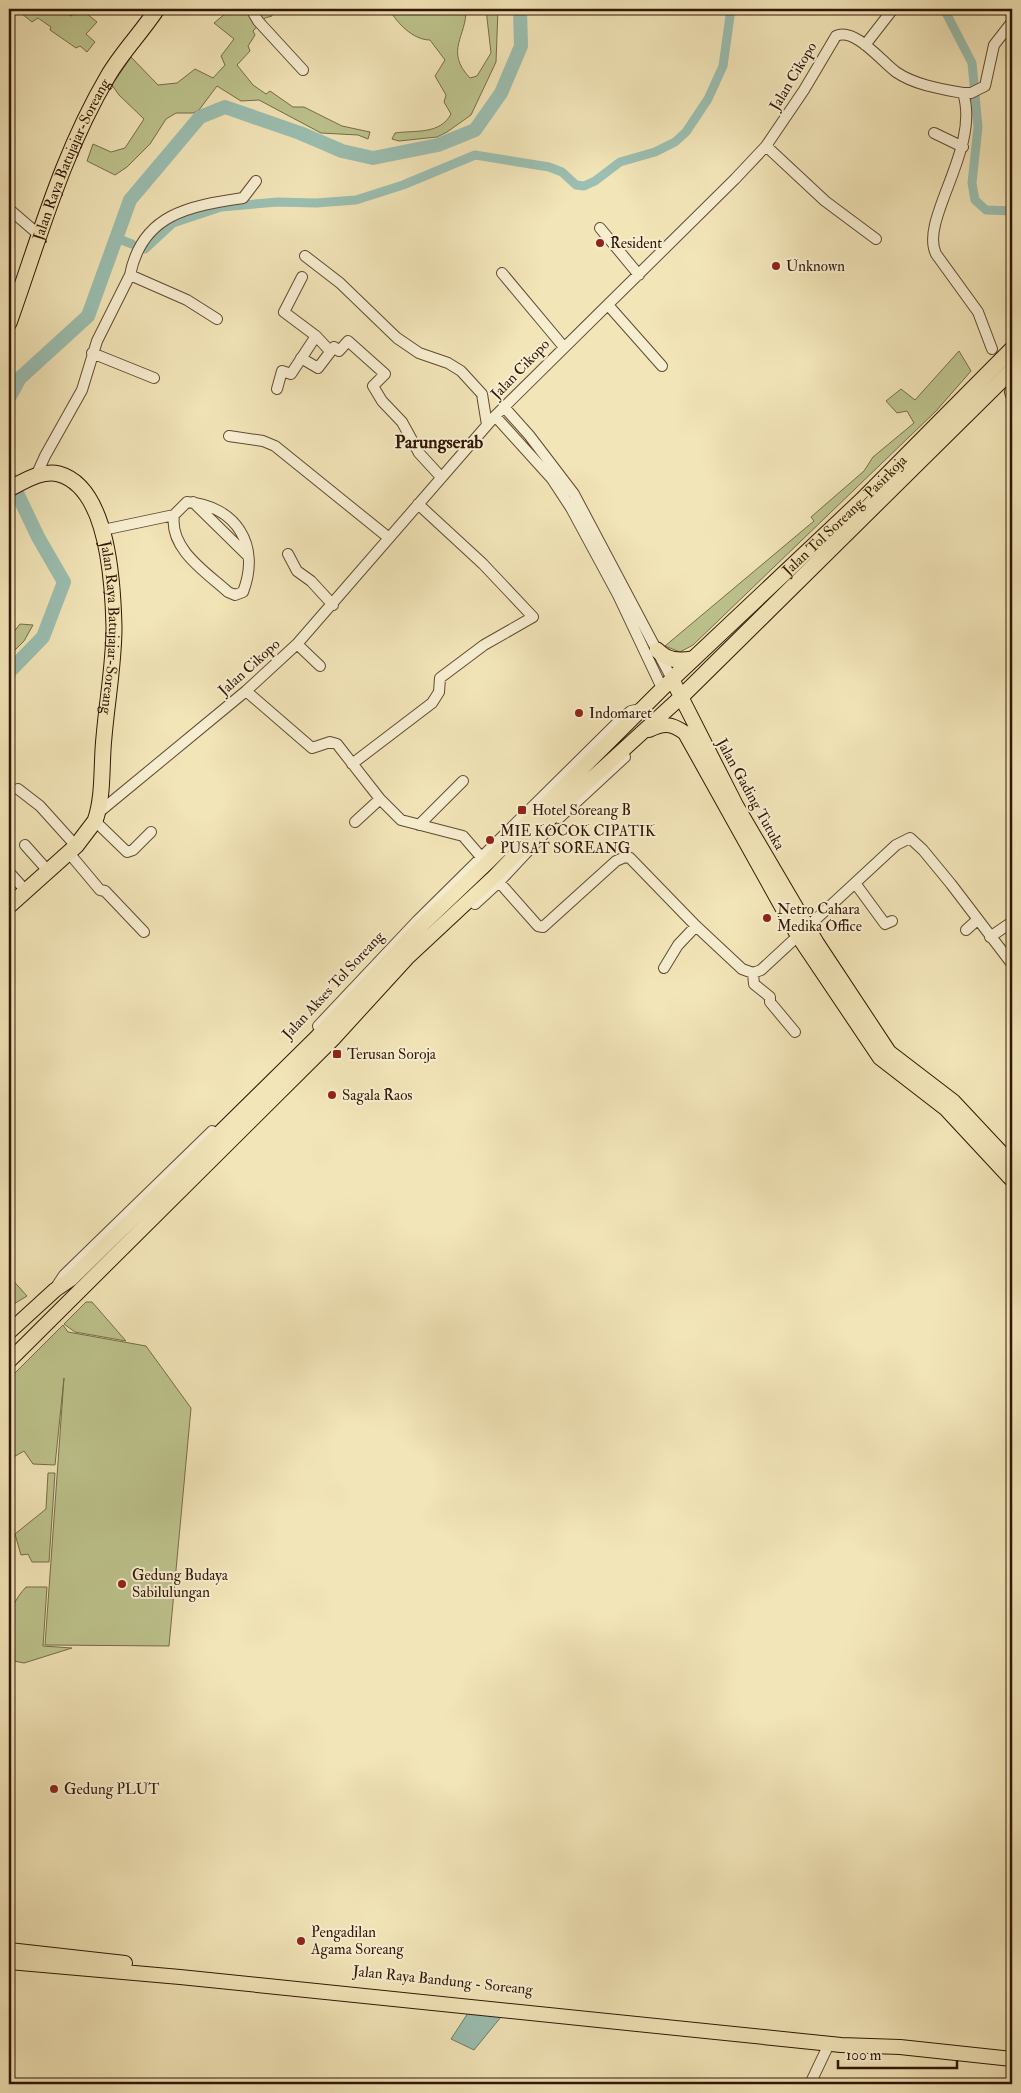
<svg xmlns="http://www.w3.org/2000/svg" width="1021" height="2093" font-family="'IM FELL Double Pica',serif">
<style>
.green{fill:#bdc38d;stroke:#776c48}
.water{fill:#9bbfb2;stroke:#717b6c}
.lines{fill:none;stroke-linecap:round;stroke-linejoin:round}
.canal{stroke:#9bbfb2;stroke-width:9}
.river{stroke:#9bbfb2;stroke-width:14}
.minor-casing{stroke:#614a30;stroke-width:12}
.major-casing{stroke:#311603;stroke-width:16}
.highway-casing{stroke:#311603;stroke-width:17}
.minor{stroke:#f7eed1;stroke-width:10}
.major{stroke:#f2e5b8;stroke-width:14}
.highway{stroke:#f2e5b8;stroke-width:15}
.poi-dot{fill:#8f2418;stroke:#f7eed1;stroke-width:2}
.labels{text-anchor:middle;stroke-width:4;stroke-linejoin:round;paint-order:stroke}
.street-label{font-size:15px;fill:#311603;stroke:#f7eed1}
.poi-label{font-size:15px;fill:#311603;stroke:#f7eed1;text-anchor:start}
.quarter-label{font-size:18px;font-weight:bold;fill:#311603;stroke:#f7eed1}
</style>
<rect width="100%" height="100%" fill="#f2e5b8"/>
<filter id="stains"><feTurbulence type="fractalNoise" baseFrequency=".004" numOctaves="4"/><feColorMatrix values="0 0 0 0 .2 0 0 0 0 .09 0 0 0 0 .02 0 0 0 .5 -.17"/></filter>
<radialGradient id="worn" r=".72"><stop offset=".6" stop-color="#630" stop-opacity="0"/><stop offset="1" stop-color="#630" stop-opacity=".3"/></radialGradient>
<path class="green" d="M9 9H58L71 16 81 9 97 22 86 34 95 42 87 52 80 46 76 48 50 30 51 27 38 18 32 22 16 9 11 13Z
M231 9H271L272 16 265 18 253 31 255 35 248 46 250 51 237 65 253 85 266 94 270 91 293 107H304L342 126 370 132 368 139 358 135 321 133 259 100 241 101 217 86 199 110 193 113H176L166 119 150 144 127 167 115 175 87 161 93 144 111 152 125 148 144 119 119 95 112 85 131 57 158 85 177 83 195 69 213 78 225 65 221 56 234 39 214 23Z
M389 9H466C467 36 444 51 470 78L477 76 491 53 486 9H498L496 62 471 115 447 132 437 137 399 141 392 139 395 133C415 130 440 135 451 114L444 102 446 95 435 76 445 60 430 40C413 40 397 23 389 9Z
M959 351 971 371 936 411 693 645 680 652 665 646 814 521 811 517 864 471 873 457 914 423 907 411 897 413 886 401 901 389 915 400Z
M20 624 33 625 24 641 9 656V638Z
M9 1276 27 1296 9 1307Z
M86 1302H92L126 1341 75 1332 64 1324Z
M63 1325 68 1332 146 1346 191 1408 169 1646 45 1645 64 1378 55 1465 33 1464 24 1451 10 1459 9 1456V1379Z
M48 1473H55L49 1562H32L28 1554 21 1555 15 1534 46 1509Z
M26 1587H47L43 1646 72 1648 24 1663 14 1661 9 1664C9 1632 3 1612 26 1587Z"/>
<path class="water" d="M468 2013 501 2017 474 2050 451 2039Z"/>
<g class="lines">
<path class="canal" d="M944 9 972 63 978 127 972 183 975 200 986 210 1012 211
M116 238 132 244
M145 249 173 223 221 207 278 202 316 203 356 200 403 185 475 155 549 167 562 172 576 185 584 186 595 181 620 162 655 152 675 142 686 132 708 99 723 66 731 9"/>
<path class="river" d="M9 398 20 378 88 316 130 200 200 117 225 107 300 133 342 151 373 158 438 145 475 130 501 93 521 46 520 9
M9 476 38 537 64 582 43 637 9 672"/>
<g class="minor-casing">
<path id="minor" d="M251 9 258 21 303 70
M865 45 893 9
M963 93C981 148 919 220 936 254L978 312 992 349
M934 133 963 147
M766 146 825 201 876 239
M9 209 38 234
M600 228 639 275
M305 256 340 283 397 338 419 353 448 363 461 371 482 394 487 425
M502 273 563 346
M130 275C142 214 189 206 243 198L256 181
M302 277 284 312 316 336
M608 305 662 366
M92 353 154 378
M301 358 318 368 334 347 339 351 348 341 385 374 373 386 382 401 402 422 419 453 441 477
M277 389 282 371 291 374 316 336 330 351
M1010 392 1012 398
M504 407 529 435 574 494 672 679
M495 416 552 479 571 508 618 595 662 688
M229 436 263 441 275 446 389 538
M36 476 45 456 82 390 97 341 130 275 187 300 217 319
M193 502 248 556
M103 530 174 515 187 502C236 506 261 545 243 592L235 595 228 592C206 572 169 549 174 515
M288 554 297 571 311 581 333 605
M297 644 320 666
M246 691 312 748 330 742 337 744 380 799 401 820 463 836 482 858
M352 764 432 703 439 692 440 678 484 645 533 617 483 564 418 504
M18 789 40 806 76 846
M98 813 246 691 297 644 495 416 735 179 766 146 804 90 836 36C855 27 882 62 896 72 915 85 941 89 963 93H971L985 86 994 45 1012 22
M559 818 625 757
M95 821 127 852 133 850 151 832
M355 822 380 799
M419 825 463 781
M25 845 49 872
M69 853 100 890 105 891 144 932
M9 872 26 891
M499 882 538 926 543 927 616 861 625 857 630 858 696 926 742 969 753 973 761 970 896 845 910 838 923 850 951 884 1012 964
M855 883 885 924 892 921
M475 904 499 882 544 834
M966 930 977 920
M990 937 1012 922
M664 968 678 945 696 926
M753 973 754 984 770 997V1002L795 1032
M318 1026 417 921 621 719 631 711 640 709
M56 1287 64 1275 212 1131
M810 2084 829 2044"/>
</g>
<g class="major-casing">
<path id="major" d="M649 730C664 723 671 723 685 733L798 936 880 1058 946 1109 1012 1180
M9 1332 55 1290 71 1279 316 1038 422 925 487 863 672 679 736 805 817 943 889 1052 953 1101 1012 1164
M9 1361 333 1039 407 958 495 876 565 803 681 697
M9 1950 125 1963
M9 1962 180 1977 841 2045 900 2047 1012 2059"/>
</g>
<g class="highway-casing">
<g id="highway">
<path id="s1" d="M9 323C39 239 62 154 108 76 122 52 142 32 157 9"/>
<path id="s2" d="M9 489C23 482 42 469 59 474 109 488 113 586 114 627 114 664 107 701 104 737 101 764 104 796 95 821L76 846 9 906"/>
<path d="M657 650C668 661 678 661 693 659"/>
<path id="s3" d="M672 679 862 500 1012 349"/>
<path d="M681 697 1012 370"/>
</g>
</g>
<use href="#minor" class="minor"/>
<use href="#major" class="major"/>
<use href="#highway" class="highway"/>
</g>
<g class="poi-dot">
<circle cx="600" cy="243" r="5"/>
<circle cx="776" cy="266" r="5"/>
<circle cx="579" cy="713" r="5"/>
<rect x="517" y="805" width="10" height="10" rx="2.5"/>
<circle cx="490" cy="840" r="5"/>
<circle cx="767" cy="918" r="5"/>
<rect x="332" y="1049" width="10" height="10" rx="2.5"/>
<circle cx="332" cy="1095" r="5"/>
<circle cx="122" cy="1584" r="5"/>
<circle cx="54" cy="1789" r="5"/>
<circle cx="301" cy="1941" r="5"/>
</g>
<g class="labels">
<g class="street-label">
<text transform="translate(793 76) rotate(-59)" y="5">Jalan Cikopo</text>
<text dy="5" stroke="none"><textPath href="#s1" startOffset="175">Jalan Raya Batujajar-Soreang</textPath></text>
<text transform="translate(520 369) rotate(-46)" y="5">Jalan Cikopo</text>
<text dy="5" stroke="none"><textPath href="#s3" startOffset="238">Jalan Tol Soreang–Pasirkoja</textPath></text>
<text dy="5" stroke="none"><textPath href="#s2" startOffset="226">Jalan Raya Batujajar-Soreang</textPath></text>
<text transform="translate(249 667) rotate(-42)" y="5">Jalan Cikopo</text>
<text transform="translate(751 794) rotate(61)" y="5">Jalan Gading Tutuka</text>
<text transform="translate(333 985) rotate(-47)" y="5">Jalan Akses Tol Soreang</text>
<text transform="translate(443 1980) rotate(6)" y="5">Jalan Raya Bandung - Soreang</text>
</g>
<g class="poi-label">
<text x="610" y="248">Resident</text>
<text x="786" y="271">Unknown</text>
<text x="589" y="718">Indomaret</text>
<text x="532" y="815">Hotel Soreang B</text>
<text x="500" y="836">MIE KOCOK CIPATIK<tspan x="500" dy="17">PUSAT SOREANG</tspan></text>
<text x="777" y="914">Netro Cahara<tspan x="777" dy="17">Medika Office</tspan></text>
<text x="347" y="1059">Terusan Soroja</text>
<text x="342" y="1100">Sagala Raos</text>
<text x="132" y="1580">Gedung Budaya<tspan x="132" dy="17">Sabilulungan</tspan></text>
<text x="64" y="1794">Gedung PLUT</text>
<text x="311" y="1937">Pengadilan<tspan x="311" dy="17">Agama Soreang</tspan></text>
</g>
<g class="quarter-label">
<text x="439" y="448">Parungserab</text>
</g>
</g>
<rect width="1021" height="2093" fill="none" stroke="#f2e5b8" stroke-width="30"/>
<rect x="10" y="10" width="1001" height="2073" fill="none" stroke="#311603" stroke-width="2.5"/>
<rect x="15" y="15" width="991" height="2063" fill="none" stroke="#311603"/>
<path d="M838 2060v8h119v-8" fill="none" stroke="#311603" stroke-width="2.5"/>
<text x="846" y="2060" font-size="15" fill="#311603" stroke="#f7eed1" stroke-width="4" paint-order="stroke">100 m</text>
<rect width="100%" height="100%" filter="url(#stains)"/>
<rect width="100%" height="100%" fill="url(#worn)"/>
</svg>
